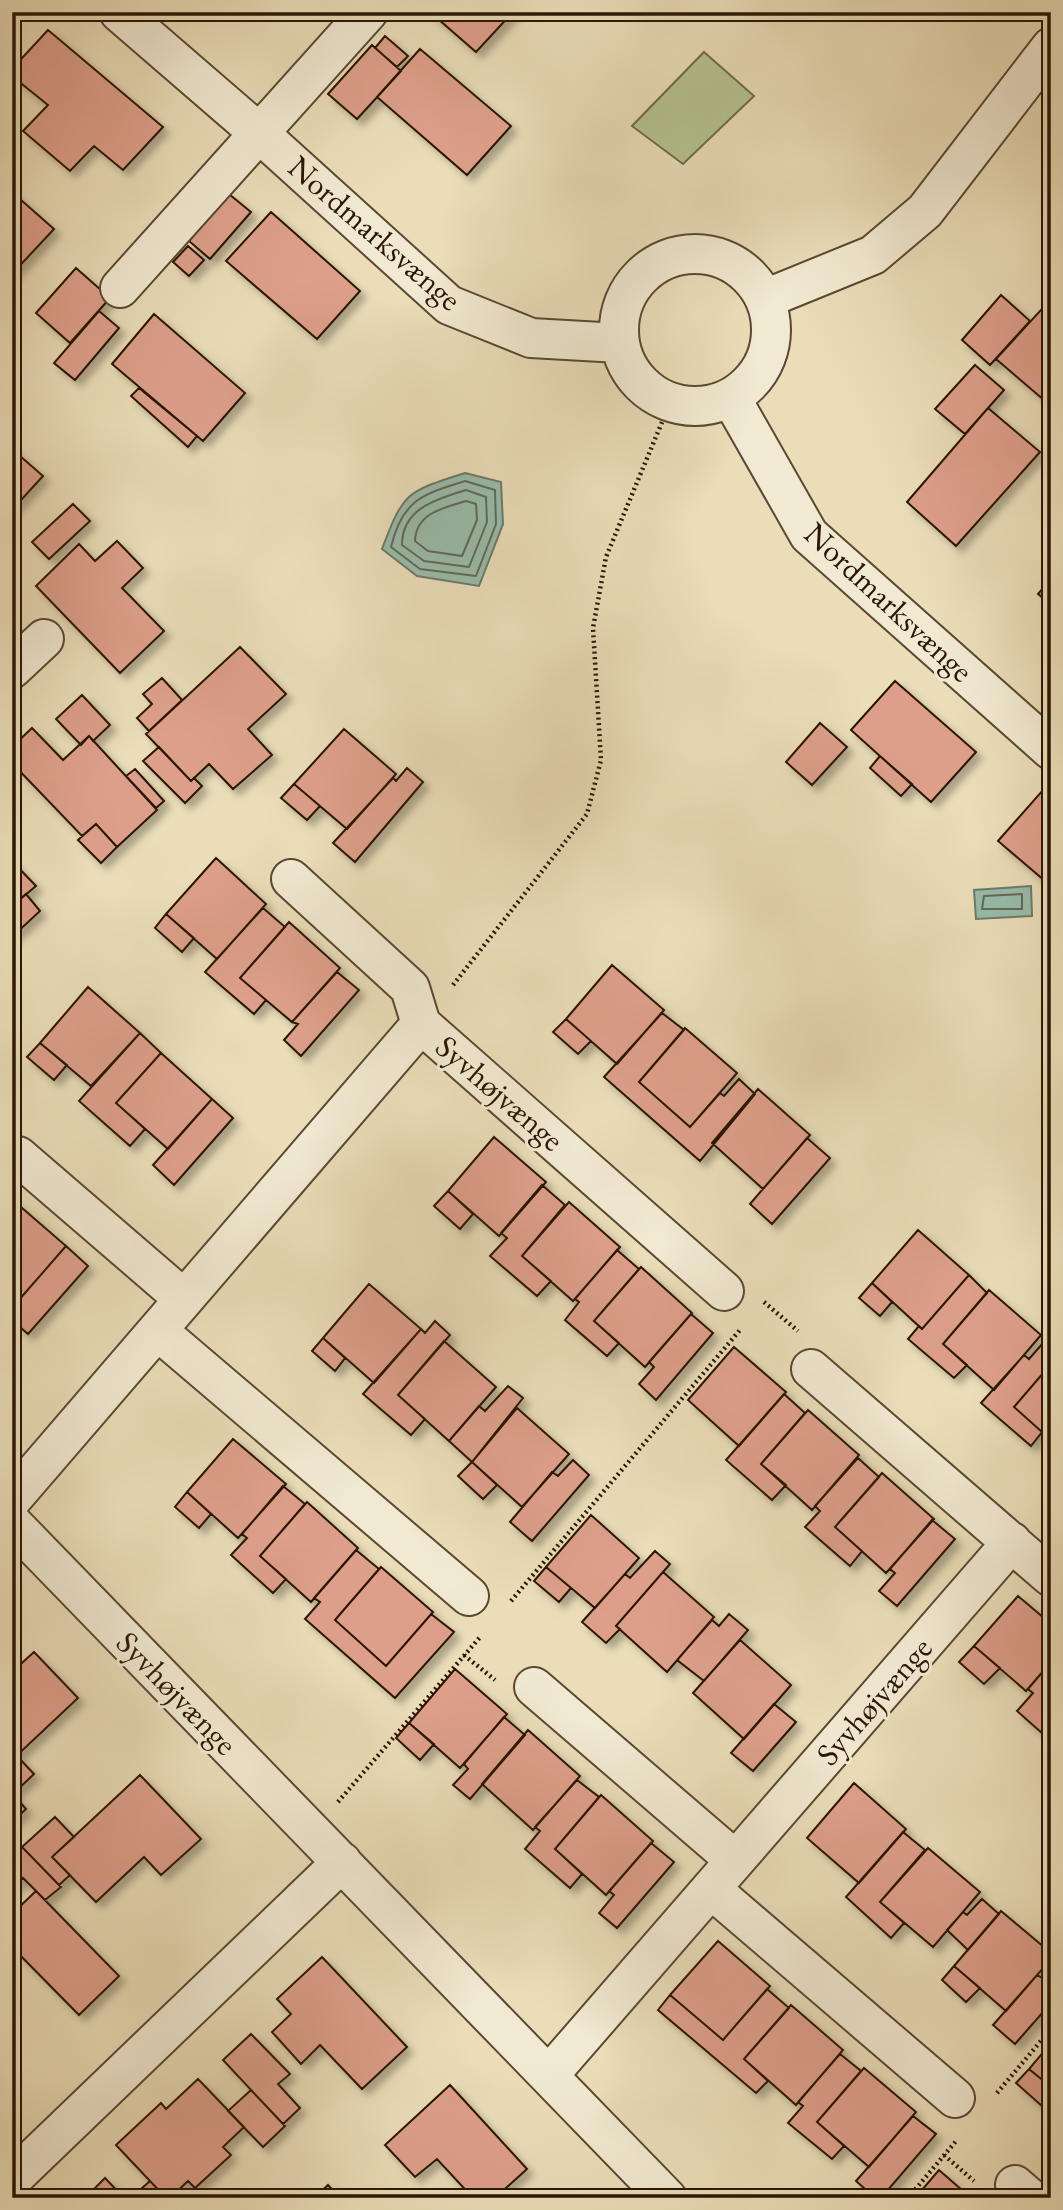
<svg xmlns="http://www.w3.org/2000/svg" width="1063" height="2210" font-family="'EB Garamond',serif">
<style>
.green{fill:#b5c290;stroke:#706c4a;stroke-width:2}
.water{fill:#98bcab;stroke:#6c7a69;stroke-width:2}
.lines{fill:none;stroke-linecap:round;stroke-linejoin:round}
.shore{stroke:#626958;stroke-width:2}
.building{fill:#dd9f8a;stroke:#2b1605;stroke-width:2;filter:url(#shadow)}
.minor-casing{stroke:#5b4832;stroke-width:42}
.path{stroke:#2b1605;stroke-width:4.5;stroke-dasharray:2 3.5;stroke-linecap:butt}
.minor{stroke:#f1e9d1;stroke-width:38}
.labels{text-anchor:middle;stroke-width:6;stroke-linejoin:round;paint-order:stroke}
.street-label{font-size:32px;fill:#2b1605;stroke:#f1e9d1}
</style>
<defs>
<filter id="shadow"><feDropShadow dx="6" dy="6" stdDeviation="3.5" flood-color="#0004"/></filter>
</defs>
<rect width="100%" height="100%" fill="#eaddb8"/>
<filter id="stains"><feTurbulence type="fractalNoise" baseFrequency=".00286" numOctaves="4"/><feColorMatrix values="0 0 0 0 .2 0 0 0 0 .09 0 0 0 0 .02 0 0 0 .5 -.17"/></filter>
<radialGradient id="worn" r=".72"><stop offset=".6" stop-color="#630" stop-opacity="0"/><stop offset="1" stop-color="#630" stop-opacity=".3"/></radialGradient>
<path class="green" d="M704 52 754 96 683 164 632 126Z"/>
<path class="water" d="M465 473 501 482 503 524 479 586 417 576 382 549C404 491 406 492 465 473Z
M1031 886 1032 916 976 919 974 890Z"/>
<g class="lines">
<path class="shore" d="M465 481 495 490 496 524 476 576 420 569 391 547C402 500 423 494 465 481Z
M466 490 486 497 487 522 469 567 424 561 402 545C402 508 437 499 466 490Z
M466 501 476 504 477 520 462 556 428 551 415 541C416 513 443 508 466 501Z
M1022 894V909H982L984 896Z"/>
</g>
<path class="building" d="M430 12H513L476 52Z
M48 30 163 127 123 170 94 146 70 171 23 131 48 105 12 76V69Z
M385 36 408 56 397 67 375 48Z
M372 45 401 71 357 119 328 94Z
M420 49 511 126 467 175 377 97Z
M12 192 54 229 12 274Z
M229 194 251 212 210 259 189 241Z
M271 212 360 291 317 339 226 261Z
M188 246 204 260 189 276 173 262Z
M76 268 110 298 70 343 36 313Z
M1001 295 1030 321 990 365 962 340Z
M1051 299V395L1045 401 996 359Z
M99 311 119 328 75 380 54 363Z
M154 314 245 393 203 441 112 364Z
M975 365 1004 390 965 434 935 409Z
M139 388 197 436 188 447 131 396Z
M988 408 1040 452 956 546 907 502Z
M12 449 43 476 12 510Z
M73 504 90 521 49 559 32 542Z
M117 541 143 568 122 588 164 631 120 673 36 586 79 544 95 561Z
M1051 579V605L1038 594Z
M240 647 286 694 248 729 272 755 233 789 209 764 191 781 146 734Z
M162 678 182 700 149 731 137 718 152 704 143 694Z
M895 681 976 752 931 802 851 730Z
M82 695 110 725 93 741 89 736 81 745 56 719Z
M820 723 847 747 812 785 786 762Z
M32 728 63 760 89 736 157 810 117 847 96 824 82 836 12 763V747Z
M344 729 396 774 347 829 294 784Z
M159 747 191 781 194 778 202 786 185 803 143 761Z
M880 756 912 784 901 796 870 768Z
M407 768 423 782 355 862 333 843 393 778 396 781Z
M135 769 164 801 156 808 126 776Z
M294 784 320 806 307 820 281 798Z
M1043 790 1051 796V886L998 841Z
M96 824 117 847 101 863 78 840Z
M216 858 266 904 217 959 166 914Z
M12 861 36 886 12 906Z
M26 894 40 911 12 937V906Z
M263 908 285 927 240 978 266 1000 254 1014 205 972Z
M166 914 194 938 182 952 155 928Z
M289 922 340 968 292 1022 240 978Z
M612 965 664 1010 617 1064 566 1019Z
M337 972 359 990 301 1056 284 1040 298 1024 292 1022Z
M88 987 140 1033 91 1086 40 1043Z
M662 1013 684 1030 639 1082 690 1127 720 1093 724 1096 739 1079 755 1094 700 1161 604 1077Z
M566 1019 591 1041 578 1054 553 1032Z
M685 1028 737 1073 690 1127 639 1082Z
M140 1033 161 1053 116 1103 145 1129 130 1146 79 1101Z
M40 1043 67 1065 54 1080 27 1057Z
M161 1053 212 1099 168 1149 116 1103Z
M758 1089 810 1135 763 1189 712 1143Z
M212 1099 233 1118 174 1185 153 1165Z
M494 1137 546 1182 499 1236 448 1191Z
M807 1138 830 1158 772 1224 750 1204Z
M542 1185 565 1205 522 1256 551 1281 537 1296 490 1256 507 1238 501 1233Z
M448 1191 473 1214 460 1229 434 1206Z
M14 1201 66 1246 18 1301 12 1296Z
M569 1202 620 1247 573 1301 522 1256Z
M918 1230 969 1275 922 1329 872 1283Z
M66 1246 88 1266 28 1334 12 1320V1296L18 1301Z
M617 1250 639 1269 594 1321 619 1343 607 1356 565 1320 579 1302 575 1299Z
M641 1267 692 1313 645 1367 594 1321Z
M969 1275 987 1293 943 1344 967 1365 954 1378 908 1339 919 1326 922 1329Z
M872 1283 892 1302 880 1316 859 1298Z
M369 1284 421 1329 374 1383 323 1338Z
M989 1290 1041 1335 994 1390 943 1344Z
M691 1314 713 1333 656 1400 639 1384 654 1367 649 1362Z
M435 1321 450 1335 398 1395 425 1419 411 1435 363 1394 421 1329 425 1333Z
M1050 1335 1051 1364 1014 1407 1042 1432 1031 1446 981 1403 1024 1355 1029 1359Z
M323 1338 345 1358 335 1371 312 1351Z
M444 1341 496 1387 449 1441 398 1395Z
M734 1347 786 1392 739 1446 688 1400Z
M1051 1364V1440L1014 1407Z
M508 1386 523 1398 472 1462 449 1441 479 1406 485 1411Z
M784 1394 805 1413 761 1464 786 1485 772 1500 726 1460Z
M517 1408 569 1454 522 1507 472 1462Z
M808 1410 859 1455 812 1510 761 1464Z
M233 1439 286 1484 238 1538 187 1492Z
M858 1458 879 1477 835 1527 862 1551 850 1566 805 1527 820 1511 815 1506Z
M573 1460 589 1475 532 1541 510 1522 552 1472 558 1476Z
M472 1462 497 1485 483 1499 458 1476Z
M882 1473 934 1519 886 1573 835 1527Z
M283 1486 305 1504 260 1556 286 1579 273 1593 231 1555 247 1538 242 1534Z
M187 1492 211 1514 199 1528 175 1507Z
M307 1502 358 1548 311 1602 260 1556Z
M591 1515 639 1558 595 1608 546 1567Z
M932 1520 955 1539 897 1606 879 1591 895 1573 890 1569Z
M356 1550 379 1569 335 1620 386 1666 431 1614 454 1632 395 1698 305 1619 320 1602 314 1598Z
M655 1551 670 1564 616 1626 620 1629 606 1643 582 1622 625 1574 630 1578Z
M381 1567 433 1612 386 1666 335 1620Z
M546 1567 571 1588 559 1602 534 1581Z
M663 1572 714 1617 667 1672 616 1626Z
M1018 1596 1051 1624V1662L1026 1691 974 1646Z
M729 1614 748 1630 704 1681 677 1660 712 1620 719 1626Z
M740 1640 791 1685 744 1739 693 1693Z
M974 1646 1000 1668 984 1684 959 1662Z
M34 1652 78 1698 12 1760V1672Z
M1051 1662V1706L1046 1711 1051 1715V1741L1017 1711 1033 1693 1028 1689Z
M455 1669 507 1714 460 1768 409 1723Z
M774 1704 796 1722 753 1771 731 1753Z
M504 1717 525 1735 470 1799 453 1785 468 1769 464 1764Z
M409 1723 434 1744 420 1760 396 1738Z
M528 1730 580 1776 533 1830 482 1784Z
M17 1756 34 1774 13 1794 26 1809 12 1822V1760Z
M140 1775 201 1839 161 1875 144 1857 96 1902 52 1857Z
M577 1780 599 1797 555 1849 582 1874 570 1888 525 1849 540 1831 535 1827Z
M854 1783 906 1829 859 1883 807 1838Z
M601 1795 653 1841 606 1895 555 1849Z
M55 1817 74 1837 52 1857 70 1875 59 1885 22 1847Z
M903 1832 925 1850 880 1902 904 1923 891 1938 846 1897Z
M651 1843 674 1862 617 1928 599 1913 614 1895 609 1891Z
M22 1847 61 1887 45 1900 23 1878 12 1889V1856Z
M928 1848 980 1892 933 1947 880 1902Z
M36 1891 119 1976 79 2015 12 1947V1914Z
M982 1899 999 1914 968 1950 947 1930 963 1912 967 1915Z
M1001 1911 1051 1953V1959L1006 2011 954 1966Z
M718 1941 770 1986 723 2040 670 1995Z
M322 1957 407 2047 362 2089 320 2045 301 2064 272 2032 291 2014 277 1999Z
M954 1966 980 1988 966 2002 942 1980Z
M1051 1968V2003L1015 2044 993 2025 1037 1975 1042 1978Z
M767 1989 789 2008 744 2059 768 2081 756 2093 658 2010 670 1995 723 2040Z
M791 2005 843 2050 796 2105 744 2059Z
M251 2034 290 2074 278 2084 300 2108 283 2124 223 2060Z
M1051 2043V2087L1029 2069Z
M840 2054 861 2071 817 2122 844 2146 832 2159 788 2123 803 2106 798 2102Z
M864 2068 916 2112 869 2167 817 2122Z
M1029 2069 1051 2087V2114L1016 2083Z
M198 2079 244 2127 223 2147 231 2155 195 2188 188 2181 170 2198H166L116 2145 161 2103 166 2109Z
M450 2085 527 2169 495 2198H473L437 2159 415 2177 385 2145Z
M251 2090 285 2126 263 2147 228 2111Z
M913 2116 936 2134 881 2198H875L856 2181Z
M939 2170 971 2198H915Z
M105 2178 124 2198H93L89 2194Z
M150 2181 163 2195 160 2198H131Z
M328 2185 340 2198H314Z"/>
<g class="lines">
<g class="minor-casing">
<path id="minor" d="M119 12 259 133 449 305 531 338 619 343
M619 330a76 76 0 1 1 152 0a76 76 0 1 1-152 0Z
M120 288 368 12
M765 299 873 255 925 211 1051 47
M731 398 809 535 1051 750
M12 669 44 639
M291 879 410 988 421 1024
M421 1024 724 1291
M18 1156 184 1299
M158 1331 469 1596
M811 1369 1051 1577
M12 1499 421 1024
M12 1523 667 2198
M534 1687 735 1860
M711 1889 955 2098
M549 2075 1012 1542
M12 2179 342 1862
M1015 2185 1030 2198"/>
</g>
<path class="path" d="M453 985 587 814 601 760 593 628 606 557 670 403
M764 1302 798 1331
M511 1601 740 1330
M464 1655 495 1680
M338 1802 481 1636
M997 2093 1051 2029
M944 2155 974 2181
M908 2198 957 2140"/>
<use href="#minor" class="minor"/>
</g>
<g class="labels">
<g class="street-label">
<text transform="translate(375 233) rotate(41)" y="11">Nordmarksvænge</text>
<text transform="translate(889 602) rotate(43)" y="11">Nordmarksvænge</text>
<text transform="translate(500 1093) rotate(41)" y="11">Syvhøjvænge</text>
<text transform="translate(177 1693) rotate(46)" y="11">Syvhøjvænge</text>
<text transform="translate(874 1701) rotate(-49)" y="11">Syvhøjvænge</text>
</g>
</g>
<rect width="1063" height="2210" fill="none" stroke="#eaddb8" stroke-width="42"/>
<rect x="14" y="14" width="1035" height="2182" fill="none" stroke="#2b1605" stroke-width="3.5"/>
<rect x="21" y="21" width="1021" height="2168" fill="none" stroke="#2b1605" stroke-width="2"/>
<rect width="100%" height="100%" filter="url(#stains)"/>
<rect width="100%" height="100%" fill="url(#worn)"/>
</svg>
